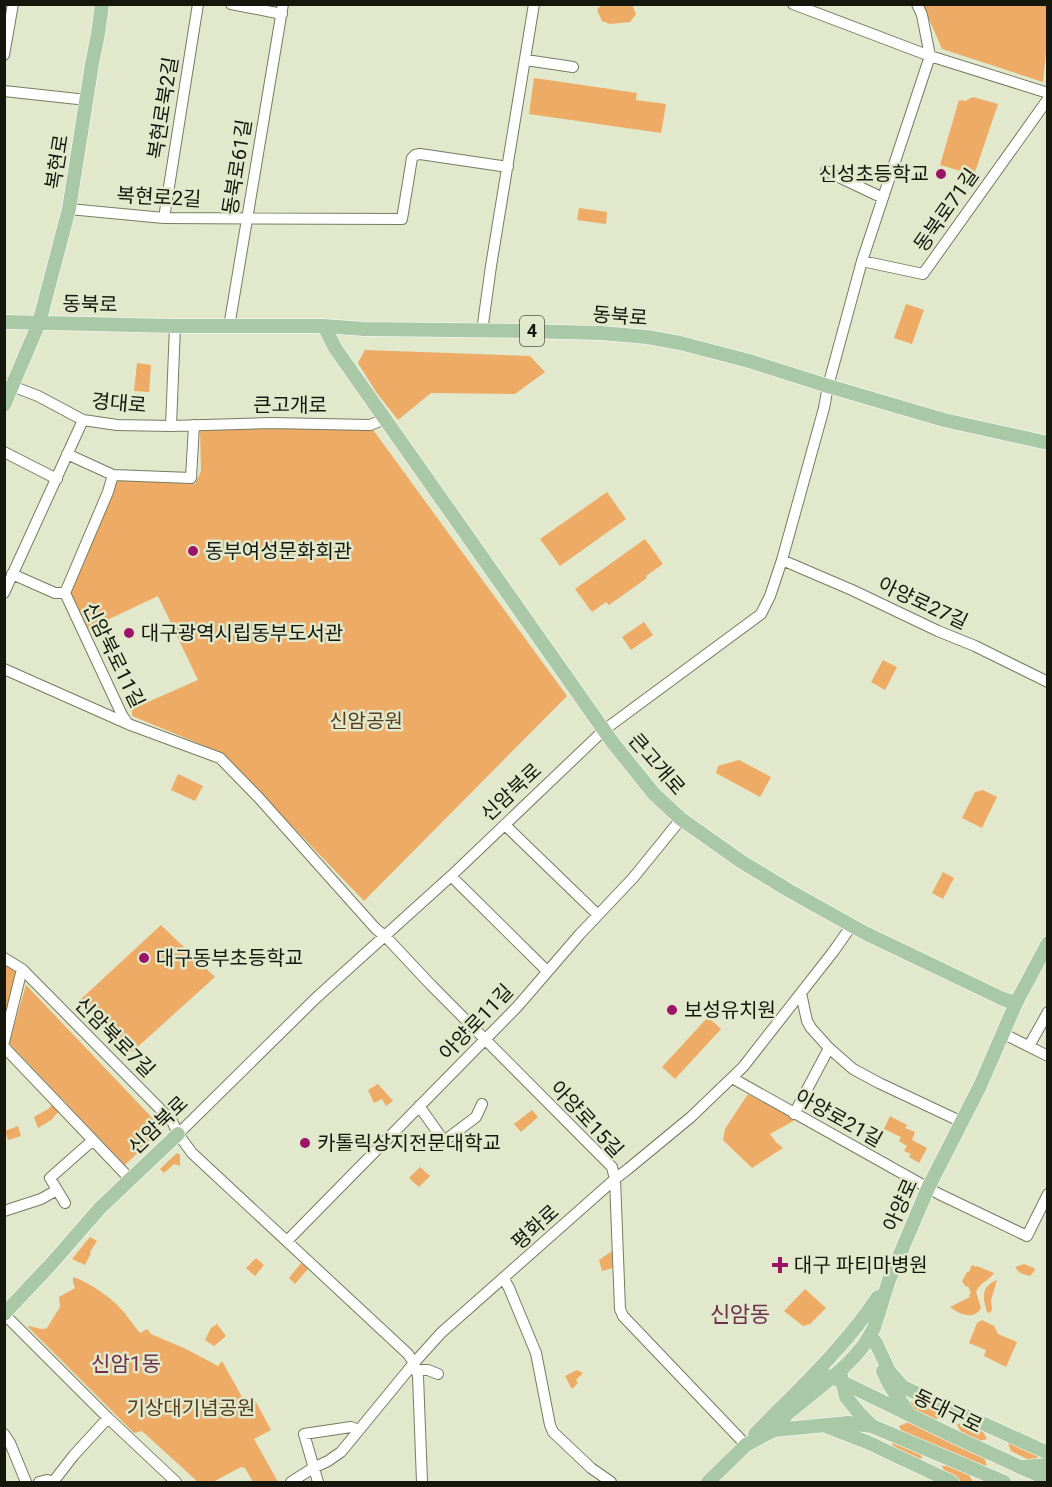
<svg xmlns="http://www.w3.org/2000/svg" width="1052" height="1487" font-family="Roboto,'Noto Sans KR',sans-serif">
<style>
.green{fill:#edab65}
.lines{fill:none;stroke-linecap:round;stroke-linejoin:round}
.minor-casing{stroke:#767c61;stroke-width:12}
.major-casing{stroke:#fff;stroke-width:15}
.minor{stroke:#fff;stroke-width:10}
.major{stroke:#a9c8a6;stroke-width:14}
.poi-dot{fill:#9c1465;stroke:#e2e8cb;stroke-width:2}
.labels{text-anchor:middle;stroke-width:5;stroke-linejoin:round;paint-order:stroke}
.shield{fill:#e2e8cb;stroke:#525646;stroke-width:1.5}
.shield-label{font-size:18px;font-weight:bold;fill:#15170d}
.street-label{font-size:20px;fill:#15170d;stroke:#e2e8cb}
.poi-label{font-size:20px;fill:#15170d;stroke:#e2e8cb;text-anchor:start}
.park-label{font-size:20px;fill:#553a1c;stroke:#e2e8cb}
.neighbourhood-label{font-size:21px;fill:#6e2e4e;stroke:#e2e8cb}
.quarter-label{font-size:22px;fill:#6e2e4e;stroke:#e2e8cb}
</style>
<rect width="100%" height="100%" fill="#e2e8cb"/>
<path class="green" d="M601 5H632L636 14 630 22 610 24 602 21 597 10Z
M923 5H1047V41L1043 82 942 49Z
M534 78 637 93 636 100 666 104 661 133 529 114Z
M973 97 998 104 974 175 940 165 959 100 965 101Z
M579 208 607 212 606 224 577 220Z
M906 304 924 310 912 344 894 338Z
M365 350 530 356 545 372 515 394 431 393 398 420 376 392 358 363Z
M137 363 151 365 149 392 134 391Z
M371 427 567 696 364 901 222 753 132 716V709L198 680 158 596 88 629 70 591 114 485 119 480 195 484 201 471 200 429Z
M607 492 626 519 560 566 540 539Z
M645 539 663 564 646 576 647 578 609 605 606 602 592 612 575 589Z
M644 622 653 635 631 650 622 637Z
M883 660 897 667 885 690 871 682Z
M739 760 771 777 760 797 716 773 718 766Z
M178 774 203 786 195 801 171 790Z
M983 790 997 797 982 828 962 818 975 792Z
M943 872 954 878 943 899 932 893Z
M161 925 215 977 132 1052 80 1000Z
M5 964 18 971 5 1022Z
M26 985 159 1125 158 1133 125 1165 9 1043Z
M708 1017 721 1029 675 1079 662 1067Z
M378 1084 393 1101 386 1106 382 1099 374 1103 368 1090Z
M748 1094 795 1120 770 1134 776 1142 783 1148 752 1168 723 1140 725 1129Z
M53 1104 59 1111 51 1120 38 1128 34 1117 48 1109Z
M532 1110 538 1117 521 1132 514 1124Z
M890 1116 907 1125 905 1128 915 1132 912 1140 927 1148 919 1163 909 1157 911 1154 904 1151 907 1146 899 1141 901 1137 884 1129Z
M18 1126 21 1136 8 1140 5 1131Z
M177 1153 180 1155V1166L174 1164 164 1173 160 1169Z
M420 1167 430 1176 419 1187 409 1178Z
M90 1237 97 1241 90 1252 91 1253 85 1265 72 1259Z
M612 1251 613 1268 602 1271 599 1260Z
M256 1258 264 1265 255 1276 246 1268Z
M301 1263 308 1269 295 1284 289 1278Z
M1024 1264 1034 1268 1035 1270 1030 1276 1020 1273 1015 1267Z
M972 1265 976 1267 977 1266 994 1273C988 1282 982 1280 976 1292L981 1308C973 1321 959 1314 950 1307L970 1297 969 1295 971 1293 968 1286 966 1287 962 1281 967 1272H969Z
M73 1277C87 1281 112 1298 122 1310 128 1317 134 1326 140 1333L147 1329 151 1334 186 1349 218 1366 222 1361 247 1406 256 1402 271 1430 254 1439 278 1482 271 1481 253 1482 245 1468 241 1467 213 1482H198L142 1431 134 1433 27 1326C35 1326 40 1331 47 1328L60 1307 59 1297 75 1288 73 1282Z
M997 1280 991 1300 992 1310 989 1313 987 1312C983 1298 980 1287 997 1280Z
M805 1289 826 1308 810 1324 803 1326 784 1311Z
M982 1320 994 1326 998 1334 1017 1342 1006 1367 984 1356 986 1350 969 1343 977 1323Z
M217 1324 226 1336 214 1346 205 1340 211 1328Z
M577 1370 583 1373 576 1380 578 1383 572 1389 565 1376Z
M919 1401 937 1410 941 1417 933 1420 913 1410 910 1402Z
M909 1422 983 1455 987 1465 978 1466 903 1434 899 1426Z
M965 1423 983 1432 987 1439 979 1441 960 1431 957 1424Z
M901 1442 919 1452 922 1458 915 1461 895 1451 892 1443Z
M1016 1442 1035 1452 1038 1458 1031 1461 1011 1451 1008 1443Z
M950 1465 969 1474 972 1481 963 1482 945 1474 942 1466Z"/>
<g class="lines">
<g class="minor-casing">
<path id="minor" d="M231 4 282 14
M793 4 930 56
M917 4 922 15 930 56
M4 55 13 4
M526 60 573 67
M4 91 87 100
M826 171 883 198
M69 209 164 218 402 219 412 158 415 155 420 154 508 167
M164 218 198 4
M862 261 930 56 1048 93
M229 327C248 219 264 112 283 4
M482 331 491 266 534 4
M4 383 38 396 83 420 117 425 171 426 271 423 370 425 385 419
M171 426 175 326
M4 452 57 479
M67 454 113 475
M782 560 852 590 938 631 975 646 1048 682
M12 574 55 593H65
M4 593 83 420
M4 669 128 724 220 758 259 798 376 929 385 936 431 985 612 1167 615 1179 620 1309 623 1316 746 1445
M128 724 122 715 65 593 108 492 113 475 191 478 194 425
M505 825 598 915
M451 876 547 971
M4 958 22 969 172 1121 178 1134 192 1153 408 1354 414 1363 418 1376 422 1482
M801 993 807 1021 811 1028 829 1048 853 1069 879 1083 962 1122
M1004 1034 1048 1056
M4 1042 22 969
M1029 1046 1048 1012
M4 1047 130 1179
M732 1078 939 1194 1027 1236 1048 1194
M419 1106 444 1141 476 1117 482 1104
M794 1114 829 1048
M178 1134 316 998 451 876 604 730 761 614 770 596 782 560 824 408 828 386 862 261 923 274 1048 99
M65 1203 50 1178 93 1140
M4 1211 41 1199 57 1190
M287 1241 517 1007 580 934 633 878 681 819
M504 1279 509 1288 536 1353 550 1425 553 1432 591 1468 611 1482
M4 1314 108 1418 176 1482
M416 1370H428L438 1374
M4 1434 10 1443 26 1482
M39 1482 47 1480 54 1482
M53 1482 74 1455 108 1418
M291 1482 313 1468 328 1461 341 1452 414 1363 441 1333 615 1179 628 1169 691 1117 743 1067 833 952 852 925
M318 1482 304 1434 351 1427 359 1430"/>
</g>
<g class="major-casing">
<path id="major" d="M4 322 175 326H324L364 329 523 331 601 333 647 337 680 343 749 361 828 386 944 420 1048 443
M324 326 335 348 613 743 654 794 681 819 742 862 788 890 865 933 1003 999 1016 1003
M4 405 39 323 69 209 92 64 98 34 102 4
M4 1314 52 1263 100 1208 178 1134
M875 1341 889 1371 903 1387 1048 1453
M883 1371 889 1384 907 1411
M841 1376 846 1397 859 1413 872 1426
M807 1382 825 1376 832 1377 955 1437 1020 1467 1048 1479
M828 1427 867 1442 952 1482
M774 1430 848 1423 872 1426 1004 1482
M755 1434C798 1390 844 1348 878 1297
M1022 1467 1048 1465
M708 1482 746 1445 774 1430 788 1413 841 1370 854 1357 864 1345 874 1328 889 1280 928 1188 980 1086 1016 1003 1048 943"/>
</g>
<use href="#minor" class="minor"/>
<use href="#major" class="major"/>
</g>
<g class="poi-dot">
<circle cx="941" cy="174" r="6"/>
<circle cx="193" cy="551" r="6"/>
<circle cx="129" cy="633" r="6"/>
<circle cx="144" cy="958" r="6"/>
<circle cx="672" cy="1010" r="6"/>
<circle cx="305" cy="1143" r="6"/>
<path d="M777 1256h6v6h6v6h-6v6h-6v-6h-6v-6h6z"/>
</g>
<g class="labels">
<rect class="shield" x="520" y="316" width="24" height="30" rx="4.5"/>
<g class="shield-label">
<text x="532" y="337">4</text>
</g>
<g class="street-label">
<text transform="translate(163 108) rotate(-81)" y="7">복현로북2길</text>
<text transform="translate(57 162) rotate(-81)" y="7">복현로</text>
<text transform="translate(237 167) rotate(-81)" y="7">동북로61길</text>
<text transform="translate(159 197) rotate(3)" y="7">복현로2길</text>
<text transform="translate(946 210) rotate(-55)" y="7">동북로71길</text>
<text transform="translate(90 304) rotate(1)" y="7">동북로</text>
<text transform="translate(620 316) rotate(4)" y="7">동북로</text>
<text transform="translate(119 403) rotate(5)" y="7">경대로</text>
<text x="290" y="412">큰고개로</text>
<text transform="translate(923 603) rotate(25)" y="7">아양로27길</text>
<text transform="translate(114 655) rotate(64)" y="7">신암북로11길</text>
<text transform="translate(657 764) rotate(49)" y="7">큰고개로</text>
<text transform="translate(511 792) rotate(-43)" y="7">신암북로</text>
<text transform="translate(476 1022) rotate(-46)" y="7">아양로11길</text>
<text transform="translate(115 1037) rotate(45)" y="7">신암북로7길</text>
<text transform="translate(839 1118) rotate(29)" y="7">아양로21길</text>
<text transform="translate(587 1119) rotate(47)" y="7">아양로15길</text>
<text transform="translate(158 1125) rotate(-44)" y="7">신암북로</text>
<text transform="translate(900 1205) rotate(-66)" y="7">아양로</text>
<text transform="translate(535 1227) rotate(-42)" y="7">평화로</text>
<text transform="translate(948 1411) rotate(26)" y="7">동대구로</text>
</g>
<g class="poi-label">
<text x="929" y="181" text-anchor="end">신성초등학교</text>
<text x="205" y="558">동부여성문화회관</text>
<text x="141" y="640">대구광역시립동부도서관</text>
<text x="156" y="965">대구동부초등학교</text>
<text x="684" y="1017">보성유치원</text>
<text x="317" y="1150">카톨릭상지전문대학교</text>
<text x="794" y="1272">대구 파티마병원</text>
</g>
<g class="park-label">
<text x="366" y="728">신암공원</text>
<text x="191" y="1415">기상대기념공원</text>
</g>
<g class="neighbourhood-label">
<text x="126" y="1371">신암1동</text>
</g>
<g class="quarter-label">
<text x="740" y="1322">신암동</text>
</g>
</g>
<rect width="1052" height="1487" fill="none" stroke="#15170d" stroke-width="12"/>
</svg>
